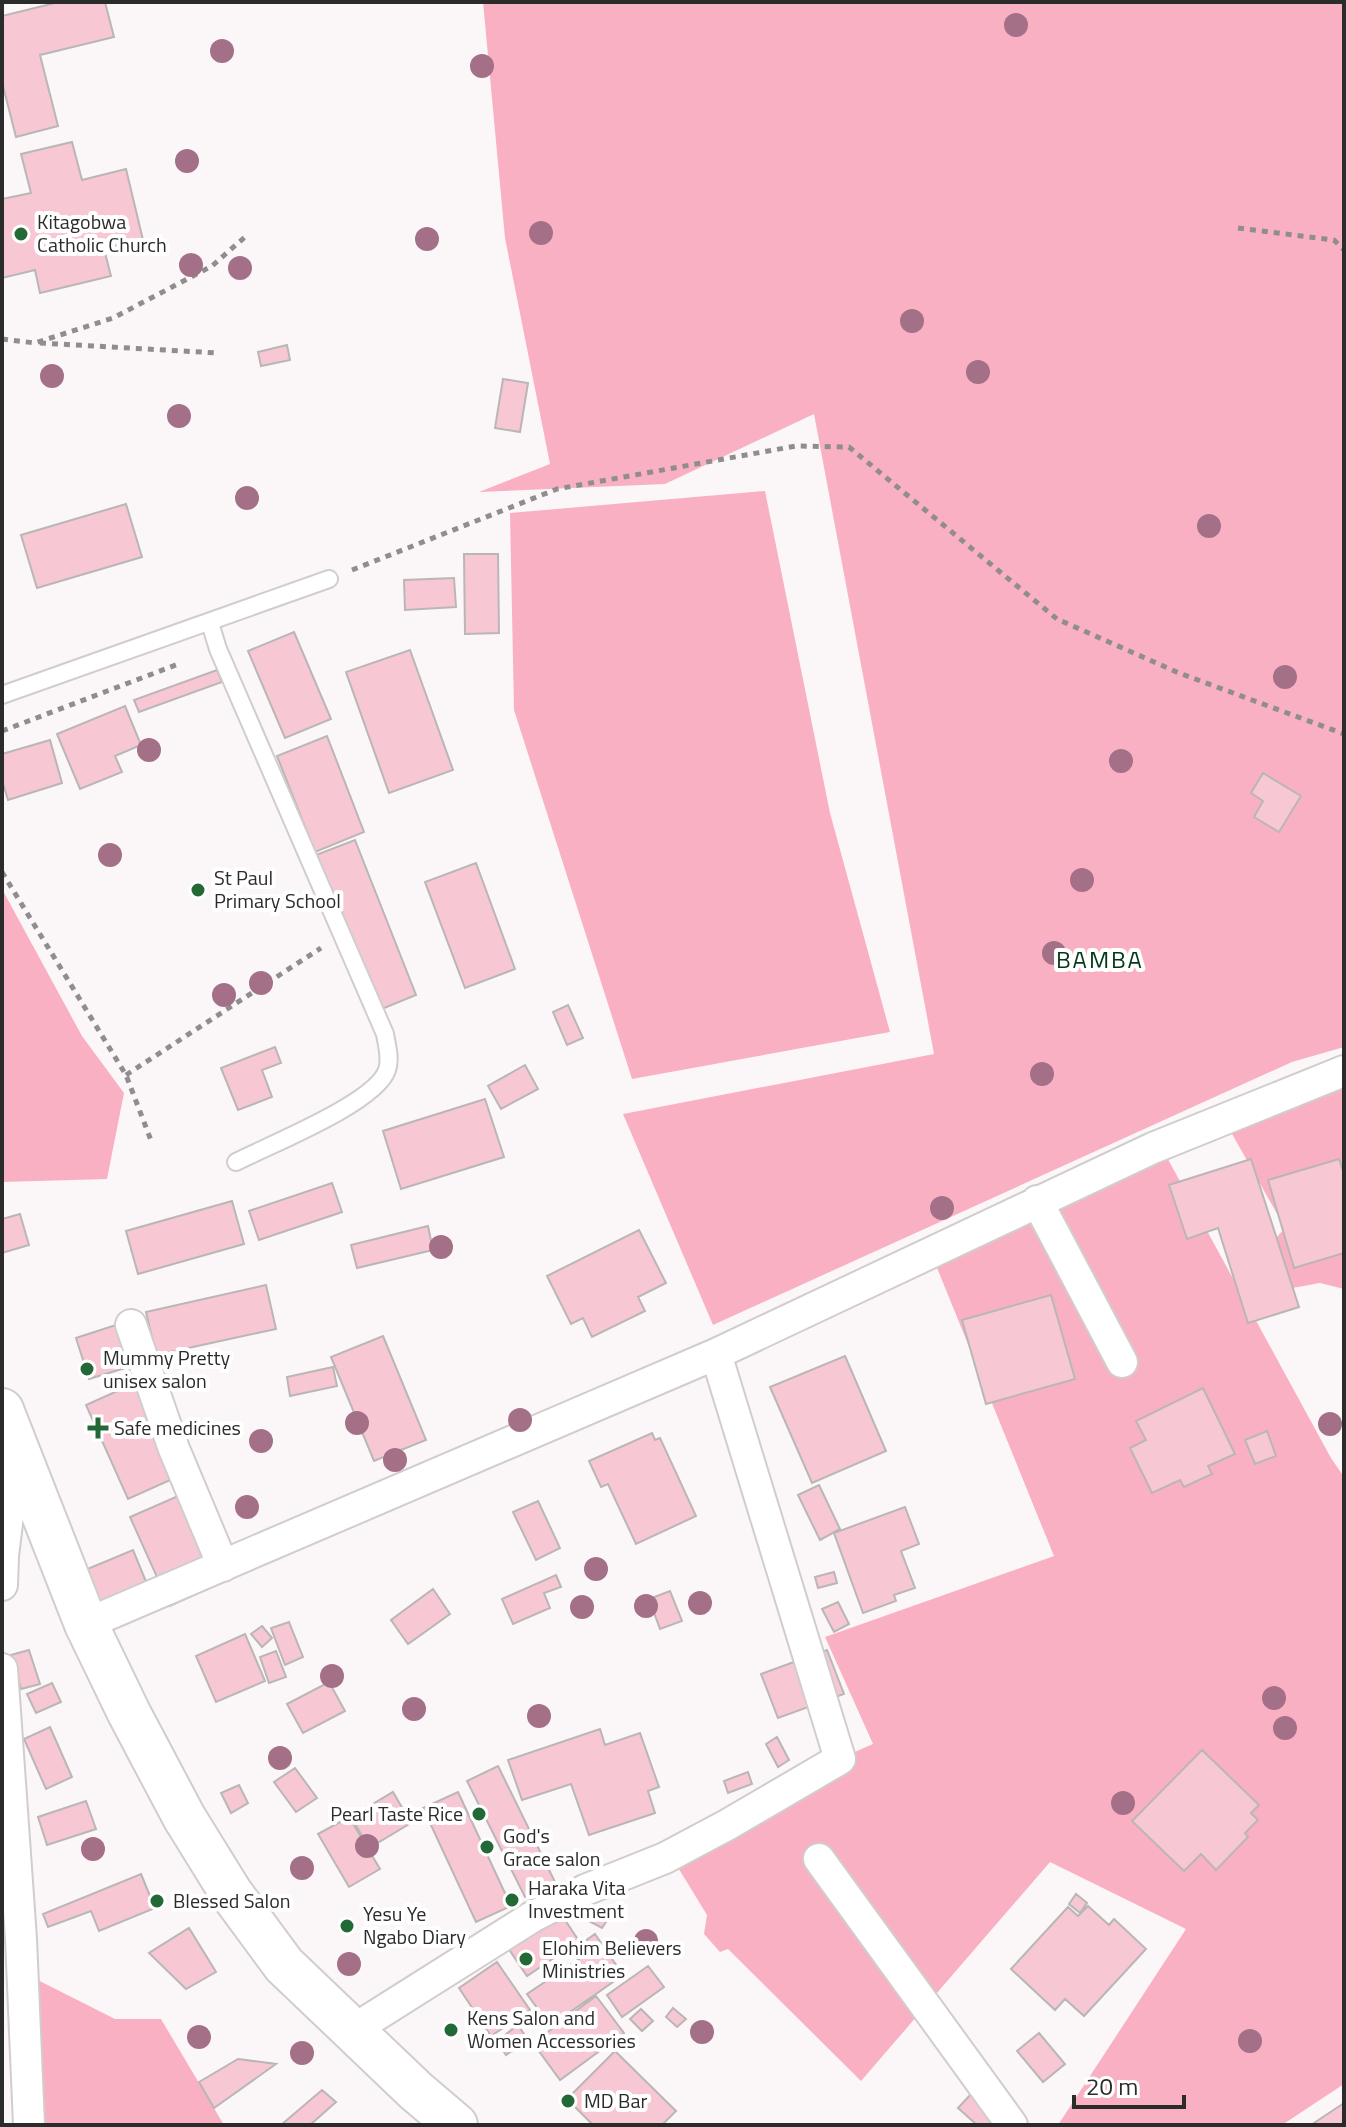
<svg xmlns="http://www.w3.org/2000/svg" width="1346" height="2127" font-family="'Titillium Web',sans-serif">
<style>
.green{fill:#fab0c3}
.building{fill:#f7c8d3;stroke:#bab6b6;stroke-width:2}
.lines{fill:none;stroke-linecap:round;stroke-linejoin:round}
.lane-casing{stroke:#d1cdcd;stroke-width:20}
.street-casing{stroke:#d1cdcd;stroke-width:34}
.secondary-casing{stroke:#d1cdcd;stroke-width:46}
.path{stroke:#908d8e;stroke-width:5;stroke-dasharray:6 6;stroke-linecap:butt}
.lane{stroke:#fff;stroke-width:16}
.street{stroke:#fff;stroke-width:30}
.secondary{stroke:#fff;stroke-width:42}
.tree{fill:#a47087}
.poi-dot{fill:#236936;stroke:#fff;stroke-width:3}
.labels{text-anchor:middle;stroke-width:8;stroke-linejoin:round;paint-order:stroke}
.poi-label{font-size:20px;fill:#2c2b2b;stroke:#fff;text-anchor:start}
.quarter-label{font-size:24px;letter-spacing:2px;fill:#043815;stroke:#fff}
</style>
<rect width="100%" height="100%" fill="#fbf7f8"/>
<path class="green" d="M483 2H1344V1047L1292 1062 713 1325 623 1114 934 1054 814 414 665 484 479 492 550 464 505 238Z
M765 491 830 813 890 1032 632 1079 514 710 510 513Z
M2 889 82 1036 124 1093 107 1179 2 1182Z
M1344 1075V1289L1320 1283 1265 1293 1243 1274 1285 1228 1227 1125Z
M1164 1152 1331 1458 1344 1477V2084L1282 2125H1058L1186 1929 1050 1862 861 2081 728 1949 720 1952 704 1934 707 1915 674 1861 779 1785 873 1744 825 1637 1054 1556 933 1258Z
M10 1966 115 2019H161L224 2125H17Z"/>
<path class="building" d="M59 2H105L114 37 40 55 58 126 16 137 2 82V16Z
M72 142 82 180 126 169 143 240 104 249 111 276 40 293 35 270 2 278V199L31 193 21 154Z
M287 345 290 360 261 366 258 352Z
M503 379 528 383 520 432 495 428Z
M126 504 142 557 37 588 21 535Z
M464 554H498L499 633 465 634Z
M454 578 456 607 405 610 404 580Z
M294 632 331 719 285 738 248 651Z
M410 650 453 770 389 793 346 672Z
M217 670 222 682 139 712 134 700Z
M125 706 141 745 115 756 122 772 80 789 57 734Z
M327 736 364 832 315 852 277 756Z
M50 740 62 783 8 800 2 780V754Z
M1263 773 1301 796 1279 832 1254 817 1263 801 1251 793Z
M355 840 416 995 377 1011 316 855Z
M476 863 515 969 465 988 425 882Z
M568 1005 583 1038 567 1045 553 1012Z
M275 1047 281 1063 262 1070 272 1097 238 1110 221 1068Z
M525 1065 538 1089 501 1109 488 1086Z
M485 1099 504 1157 401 1189 383 1131Z
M1251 1159 1299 1307 1248 1323 1218 1228 1187 1239 1169 1185Z
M1339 1159 1344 1174V1253L1294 1268 1268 1180Z
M332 1183 342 1212 259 1240 249 1211Z
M232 1201 244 1244 138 1274 126 1231Z
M20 1214 29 1245 2 1253V1219Z
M428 1226 433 1250 357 1268 351 1245Z
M639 1230 666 1283 638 1297 645 1311 592 1337 583 1318 571 1324 547 1276Z
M266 1285 276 1329 156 1355 146 1312Z
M1051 1295 1075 1379 986 1404 962 1320Z
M122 1323 135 1365 89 1379 76 1338Z
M383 1336 426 1440 374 1461 331 1357Z
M845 1356 886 1451 812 1483 770 1387Z
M333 1367 337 1386 290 1396 287 1377Z
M135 1383 177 1477 128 1499 86 1405Z
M1203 1388 1235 1454 1208 1466 1212 1474 1184 1487 1180 1480 1152 1493 1130 1448 1146 1440 1136 1421Z
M1267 1431 1276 1456 1255 1464 1245 1440Z
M652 1433 655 1440 660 1438 696 1516 636 1544 608 1484 601 1487 589 1461Z
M819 1485 840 1529 820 1540 798 1495Z
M178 1496 218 1584 170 1606 130 1517Z
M538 1501 560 1548 536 1560 513 1512Z
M905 1507 919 1544 901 1551 915 1588 894 1595 896 1601 863 1613 834 1533Z
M133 1550 147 1584 99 1604 85 1570Z
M834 1572 837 1583 818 1588 815 1577Z
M556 1575 561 1587 544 1593 550 1608 513 1624 502 1599Z
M433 1589 450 1614 408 1644 391 1620Z
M670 1591 682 1621 660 1629 649 1599Z
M838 1602 849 1624 834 1632 822 1609Z
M289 1622 303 1657 285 1665 271 1628Z
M262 1626 272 1638 262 1647 251 1634Z
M245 1634 265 1681 216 1702 196 1656Z
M29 1650 40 1684 21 1689 11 1655Z
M827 1650 844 1694 778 1718 761 1674Z
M276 1651 286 1677 269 1683 260 1657Z
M329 1682 345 1711 303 1733 287 1704Z
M52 1683 61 1702 36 1713 27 1694Z
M50 1727 72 1777 46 1789 24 1739Z
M600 1729 605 1745 640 1733 659 1787 648 1791 655 1813 589 1835 571 1784 522 1800 508 1760Z
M777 1737 789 1760 778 1767 766 1744Z
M1202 1750 1259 1805 1251 1813 1258 1820 1245 1833 1248 1837 1216 1870 1201 1854 1184 1871 1132 1821Z
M498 1766 555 1882 525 1897 467 1781Z
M295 1768 317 1798 296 1812 274 1782Z
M748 1772 752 1784 728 1793 724 1781Z
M239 1785 248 1803 231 1813 221 1793Z
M393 1792 411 1823 369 1848 351 1817Z
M458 1792 511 1906 476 1922 423 1808Z
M86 1801 96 1829 47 1845 38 1817Z
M349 1817 380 1869 349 1887 318 1834Z
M141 1874 155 1908 99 1931 91 1911 48 1927 43 1914Z
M1076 1894 1087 1903 1080 1913 1069 1904Z
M1088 1906 1109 1925 1114 1919 1146 1949 1084 2016 1065 1999 1055 2010 1011 1969 1068 1907 1078 1916Z
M596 1909 610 1916 602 1928 589 1921Z
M559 1911 579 1941 527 1976 506 1945Z
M189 1928 216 1972 186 1989 149 1953Z
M595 1934 623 1975 550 2026 527 1994 585 1955 578 1946Z
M497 1962 530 2010 491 2036 459 1988Z
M648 1966 664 1987 622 2017 607 1995Z
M596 1996 624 2033 560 2080 533 2043Z
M673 2008 686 2019 677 2027 666 2017Z
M641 2009 653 2021 642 2031 630 2019Z
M518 2025 528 2040 506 2055 497 2041Z
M1039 2033 1065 2064 1043 2082 1017 2051Z
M615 2051 676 2111 662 2125H593L567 2099Z
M238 2059 276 2064 214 2108 199 2082Z
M986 2078 994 2125H977L958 2108Z
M322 2090 336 2102 310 2125H281Z
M1344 2103V2125H1311Z"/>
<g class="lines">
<g class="lane-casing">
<path id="lane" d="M210 623 218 649 385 1034C387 1046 391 1059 387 1070 376 1103 269 1145 236 1162
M2 695 329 579"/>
</g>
<g class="street-casing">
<path id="street" d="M1037 1201 1122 1362
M131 1325 174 1449 223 1566
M2 1585 3 1556 16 1449
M86 1624 716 1354 1153 1148 1344 1071
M2 1669 21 1939 29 2125
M819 1859 1012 2125
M353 2030 532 1917 585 1890 665 1858 727 1825 840 1759 716 1354"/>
</g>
<g class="secondary-casing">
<path id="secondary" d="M2 1410 86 1624 129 1713 184 1817 231 1893 284 1965 416 2091 456 2125"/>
</g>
<path class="path" d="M1238 228 1334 240 1344 250
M2 339 35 343 113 318 212 266 246 236
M40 343 218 353
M352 570 557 489 796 446 849 447 1057 619 1179 673 1344 734
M2 731 181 663
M2 872 126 1075 152 1143
M126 1075 321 948"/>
<use href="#lane" class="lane"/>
<use href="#street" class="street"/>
<use href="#secondary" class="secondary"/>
</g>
<g class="tree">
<circle cx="1016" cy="25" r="12"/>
<circle cx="222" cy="51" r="12"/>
<circle cx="482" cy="66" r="12"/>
<circle cx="187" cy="161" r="12"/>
<circle cx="541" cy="233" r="12"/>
<circle cx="427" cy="239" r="12"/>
<circle cx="191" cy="265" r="12"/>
<circle cx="240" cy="268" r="12"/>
<circle cx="912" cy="321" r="12"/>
<circle cx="978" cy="372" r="12"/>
<circle cx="52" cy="376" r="12"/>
<circle cx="179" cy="416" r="12"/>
<circle cx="247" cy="498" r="12"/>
<circle cx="1209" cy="526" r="12"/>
<circle cx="1285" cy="677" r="12"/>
<circle cx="149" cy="750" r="12"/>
<circle cx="1121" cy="761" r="12"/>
<circle cx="110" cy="855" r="12"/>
<circle cx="1082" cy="880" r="12"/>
<circle cx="1054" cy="953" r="12"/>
<circle cx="261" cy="983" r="12"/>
<circle cx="224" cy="995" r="12"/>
<circle cx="1042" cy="1074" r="12"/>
<circle cx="942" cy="1208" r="12"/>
<circle cx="441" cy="1247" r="12"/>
<circle cx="520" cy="1420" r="12"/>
<circle cx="357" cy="1423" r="12"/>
<circle cx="1330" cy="1424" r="12"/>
<circle cx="261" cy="1441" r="12"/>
<circle cx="395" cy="1460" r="12"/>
<circle cx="247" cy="1507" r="12"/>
<circle cx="596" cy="1569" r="12"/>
<circle cx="700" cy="1603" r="12"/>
<circle cx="646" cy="1606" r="12"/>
<circle cx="582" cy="1607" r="12"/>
<circle cx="332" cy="1676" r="12"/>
<circle cx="1274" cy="1698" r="12"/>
<circle cx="414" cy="1709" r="12"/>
<circle cx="539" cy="1716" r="12"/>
<circle cx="1285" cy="1728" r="12"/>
<circle cx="280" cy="1758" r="12"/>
<circle cx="1123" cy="1803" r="12"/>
<circle cx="367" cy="1846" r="12"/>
<circle cx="93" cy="1849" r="12"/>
<circle cx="302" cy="1868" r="12"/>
<circle cx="646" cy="1941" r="12"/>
<circle cx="349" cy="1964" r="12"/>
<circle cx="702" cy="2032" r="12"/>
<circle cx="199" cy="2037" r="12"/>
<circle cx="1250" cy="2041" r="12"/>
<circle cx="302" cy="2053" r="12"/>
</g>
<g class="poi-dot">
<circle cx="21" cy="234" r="8"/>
<circle cx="198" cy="890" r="8"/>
<circle cx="87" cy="1369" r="8"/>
<path d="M94 1416h8v8h8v8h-8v8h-8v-8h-8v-8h8z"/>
<circle cx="479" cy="1814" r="8"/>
<circle cx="487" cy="1847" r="8"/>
<circle cx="512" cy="1900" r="8"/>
<circle cx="157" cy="1901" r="8"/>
<circle cx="347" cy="1926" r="8"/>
<circle cx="526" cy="1959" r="8"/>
<circle cx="451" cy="2030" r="8"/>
<circle cx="568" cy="2101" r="8"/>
</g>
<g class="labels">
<g class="poi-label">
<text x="37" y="229">Kitagobwa<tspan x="37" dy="23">Catholic Church</tspan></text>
<text x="214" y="885">St Paul<tspan x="214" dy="23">Primary School</tspan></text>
<text x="103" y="1365">Mummy Pretty<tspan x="103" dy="23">unisex salon</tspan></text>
<text x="114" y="1435">Safe medicines</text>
<text x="463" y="1821" text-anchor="end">Pearl Taste Rice</text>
<text x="503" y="1843">God's<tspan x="503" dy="23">Grace salon</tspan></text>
<text x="528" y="1895">Haraka Vita<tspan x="528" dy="23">Investment</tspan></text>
<text x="173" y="1908">Blessed Salon</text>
<text x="363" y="1921">Yesu Ye<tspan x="363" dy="23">Ngabo Diary</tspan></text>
<text x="542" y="1955">Elohim Believers<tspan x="542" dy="23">Ministries</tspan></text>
<text x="467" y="2025">Kens Salon and<tspan x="467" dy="23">Women Accessories</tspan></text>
<text x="584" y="2108">MD Bar</text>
</g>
<g class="quarter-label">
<text x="1100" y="968">BAMBA</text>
</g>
</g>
<rect width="1346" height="2127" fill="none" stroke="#2c2b2b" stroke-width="8"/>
<path d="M1074 2095v12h110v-12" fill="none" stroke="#2c2b2b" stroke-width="4"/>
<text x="1086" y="2095" font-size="24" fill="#2c2b2b" stroke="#ffffff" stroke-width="6" paint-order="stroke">20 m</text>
</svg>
